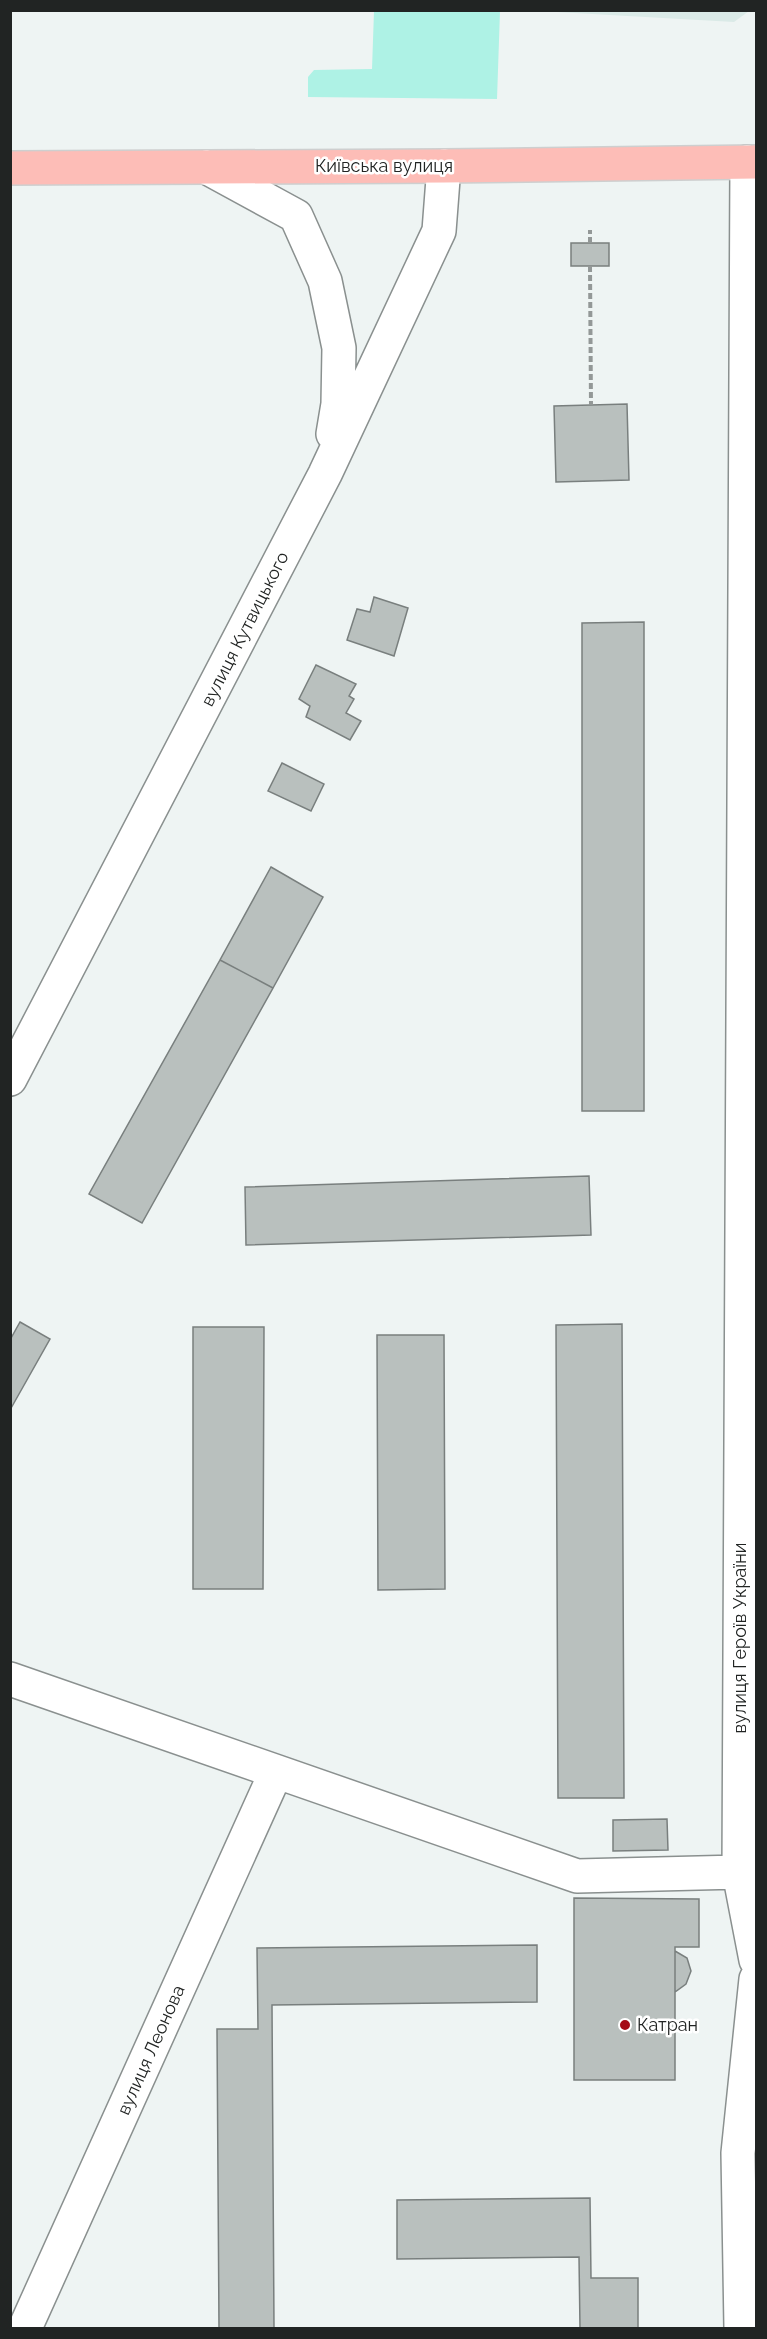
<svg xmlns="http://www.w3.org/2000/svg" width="767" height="2339" font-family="Raleway,sans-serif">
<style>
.built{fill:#daeae7}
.green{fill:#aef2e5}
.building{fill:#b9c0be;stroke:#797f7e;stroke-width:1.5}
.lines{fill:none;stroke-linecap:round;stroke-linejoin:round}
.street-casing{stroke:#8a908f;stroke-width:36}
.secondary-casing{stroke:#8a908f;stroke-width:36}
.primary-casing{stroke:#cecfcf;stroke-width:36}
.path{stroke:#939897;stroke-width:4;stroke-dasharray:6 3;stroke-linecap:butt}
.street{stroke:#fff;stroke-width:33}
.secondary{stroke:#fff;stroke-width:33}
.primary{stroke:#fdbdb7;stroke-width:33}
.poi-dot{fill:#a40b16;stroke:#fff;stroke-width:2}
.labels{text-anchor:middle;stroke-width:5;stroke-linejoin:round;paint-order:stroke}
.street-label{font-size:18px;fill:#212423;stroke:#fff}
.poi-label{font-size:18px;fill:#212423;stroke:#fff;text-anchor:start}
</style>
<rect width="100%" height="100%" fill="#eef4f3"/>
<path class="built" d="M539 11 749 10V11L734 22Z"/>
<path class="green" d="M374 11H500L497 99 308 97V77L314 70 372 69Z"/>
<path class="building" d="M571 243H609V266H571Z
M627 404 629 480 556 482 554 406Z
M374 597 408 608 394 656 347 640 357 609 370 612Z
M644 622V1111H582V623Z
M316 665 356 684 349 696 354 699 346 713 361 721 350 740 306 717 310 706 299 699Z
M282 763 324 784 311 811 268 791Z
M271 867 323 897 273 988 220 960Z
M220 960 273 988 142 1223 89 1194Z
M589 1176 591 1235 246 1245 245 1187Z
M20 1322 50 1339 10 1410V1340Z
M622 1324 624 1798H558L556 1325Z
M193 1327H264L263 1589H193Z
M377 1335H444L445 1589 378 1590Z
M667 1819 668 1850 613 1851V1820Z
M574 1898 699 1899V1947H675V2080H574Z
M537 1945V2002L272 2005 274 2328H219L217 2029H258L257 1948Z
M675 1951 687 1958 691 1971 686 1984 675 1992Z
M590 2198 591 2278H638V2328H580L579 2257 397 2259V2200Z"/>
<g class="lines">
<g class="street-casing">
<path id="street" d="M747 162 739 1872 756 1960
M10 1679 577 1876 739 1872
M25 2328 276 1772
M741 2328 738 2153 756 1979"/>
</g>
<g class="secondary-casing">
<path id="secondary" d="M206 167 296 216 325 281 339 348 338 404 333 434
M10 1079 325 474 439 231 444 166"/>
</g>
<g class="primary-casing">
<path id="primary" d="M10 168 444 166 756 162"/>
</g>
<path class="path" d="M590 243V230
M590 266 591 405"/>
<use href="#street" class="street"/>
<use href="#secondary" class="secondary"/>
<use href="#primary" class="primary"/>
</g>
<circle class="poi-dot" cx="625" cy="2025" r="6"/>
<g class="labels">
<g class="street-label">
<text x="384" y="172">Київська вулиця</text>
<text transform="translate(245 629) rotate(-63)" y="6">вулиця Кутвицького</text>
<text transform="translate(740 1638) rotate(-90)" y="6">вулиця Героїв України</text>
<text transform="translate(151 2050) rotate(-66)" y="6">вулиця Леонова</text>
</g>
<g class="poi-label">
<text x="637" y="2031">Катран</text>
</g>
</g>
<rect width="767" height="2339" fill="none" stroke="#212423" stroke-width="24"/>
</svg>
